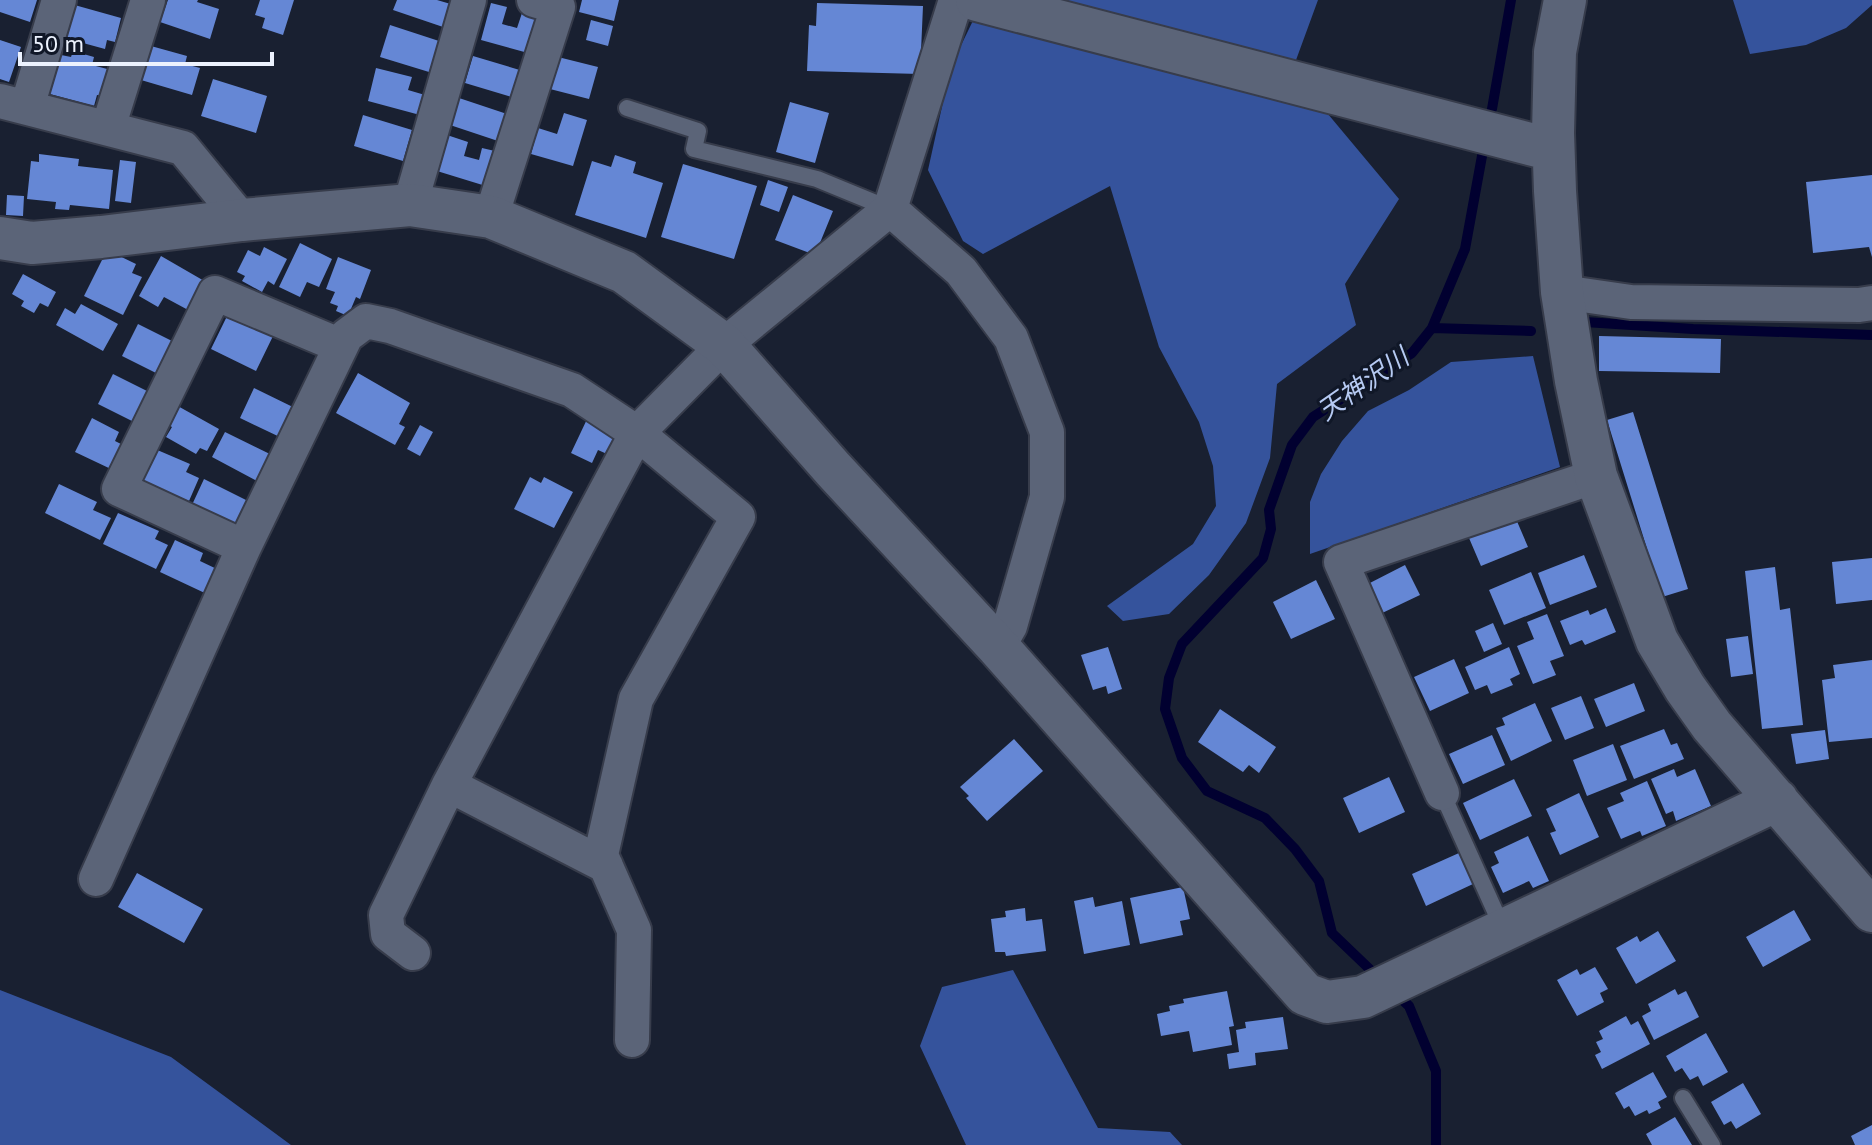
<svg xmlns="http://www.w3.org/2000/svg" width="1872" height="1145" font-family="'PT Sans','Noto Sans JP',sans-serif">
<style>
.forest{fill:#35539c}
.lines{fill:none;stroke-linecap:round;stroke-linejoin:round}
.stream{stroke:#010030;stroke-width:10}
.building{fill:#6587d5}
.service-casing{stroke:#373c4b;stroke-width:20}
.minor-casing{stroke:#373c4b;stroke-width:38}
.tertiary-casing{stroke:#373c4b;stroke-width:46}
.service{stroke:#5b6478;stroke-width:16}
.minor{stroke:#5b6478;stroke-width:34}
.tertiary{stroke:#5b6478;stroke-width:42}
.labels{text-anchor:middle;stroke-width:6;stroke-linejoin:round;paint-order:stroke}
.water-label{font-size:26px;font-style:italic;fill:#b6caf3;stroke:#101727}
</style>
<rect width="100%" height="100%" fill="#192031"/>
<path class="forest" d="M983 0H1318L1292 71 1399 199 1345 284 1356 325 1277 384 1270 458 1246 523 1209 575 1169 614 1123 621 1107 606 1193 544 1216 506 1213 466 1199 422 1159 347 1110 186 983 254 963 241 928 170 951 66Z
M1733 0H1872V5L1846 28 1806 45 1750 54Z
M1533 356 1560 467 1310 554V502L1321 474 1342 441 1368 411 1409 390 1451 362Z
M1013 970 1098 1128 1170 1132 1182 1145H966L920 1046 942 987Z
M0 990 171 1057 291 1145H0Z"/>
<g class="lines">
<path class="stream" d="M1492 109 1511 0
M1585 322 1693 329 1872 335
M1432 328 1531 331
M1381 980 1332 933 1319 881 1295 849 1265 818 1207 791 1182 758 1165 709 1169 678 1182 644 1263 558 1271 529 1269 510 1292 445 1313 417 1412 353 1432 328 1465 249 1482 156
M1395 993 1409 1006 1436 1071V1145"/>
</g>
<path class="building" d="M0 0H37L30 22 0 12Z
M168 0H198L197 2 219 9 210 39 160 22Z
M260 0H294L283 35 262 28 265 18 255 15Z
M397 0H437L454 5 446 28 393 10Z
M582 0H619L614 21 579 12Z
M491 3 507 7 502 24 517 28 522 13 538 17 528 53 481 40Z
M817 3 923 6 920 74 807 71 809 25 816 26Z
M71 4 121 18 115 42 107 40 105 49 61 37Z
M591 20 613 26 608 46 586 40Z
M390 25 439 41 429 72 380 57Z
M0 40 21 47 9 82 0 79Z
M151 46 187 56 185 64 200 68 192 95 141 80Z
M73 51 94 57 92 65 111 70 104 96 97 95 94 106 50 94 61 55 71 57Z
M473 56 523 71 515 98 465 83Z
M558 57 598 67 589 99 550 89Z
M376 68 412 77 408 90 425 95 420 115 368 101Z
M213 79 267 96 256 133 201 116Z
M459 98 510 115 501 142 450 125Z
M790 102 829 113 815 163 776 152Z
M564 113 587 120 573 166 531 154 538 128 557 134Z
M363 115 412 130 403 161 354 146Z
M447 135 468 142 464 156 479 160 482 148 499 152 489 187 437 171Z
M39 154 79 159 78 166 113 170 109 209 70 205 69 210 55 209 56 202 27 199 31 161 39 162Z
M615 155 636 162 633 173 663 183 646 238 575 215 592 161 611 167Z
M120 160 136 162 131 203 115 201Z
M683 164 757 186 734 259 661 237Z
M1872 175V257L1869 247 1813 253 1806 182Z
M768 180 788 187 779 212 760 205Z
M7 195 24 196 23 216 6 215Z
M793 195 833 211 815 255 775 240Z
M300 243 332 259 319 287 307 282 300 297 279 287Z
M264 247 287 259 274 285 268 281 262 292 242 281 245 276 237 272 248 250 260 256Z
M107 250 136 264 132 273 142 277 123 315 84 296Z
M161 256 206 282 190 311 164 297 158 307 139 296Z
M338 257 371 270 360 299 356 297 348 316 336 311 338 306 330 303 335 292 326 289Z
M23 274 56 292 48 307 40 303 34 313 21 306 24 301 12 294Z
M81 304 118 324 103 351 56 325 65 308 75 314Z
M229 312 274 334 256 371 211 349Z
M138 324 176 343 160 375 122 356Z
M1599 336 1721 339 1720 373 1599 371Z
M358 373 410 403 399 424 405 427 395 445 336 413Z
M113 374 153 394 138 424 98 404Z
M254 388 299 410 284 439 240 418Z
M176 405 219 429 207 451 200 448 196 454 166 437 172 427 165 423Z
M1633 412 1688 589 1662 597 1607 420Z
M589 415 619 429 607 454 598 450 592 463 571 453Z
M92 418 119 432 115 441 125 446 113 470 75 452Z
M420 425 433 432 420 456 407 449Z
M225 432 276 457 257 481 212 457Z
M155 449 190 464 186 472 199 478 189 501 142 481Z
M530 477 541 483 544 477 573 492 554 528 514 509Z
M204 479 252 503 238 531 191 507Z
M59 484 97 502 93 510 111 518 100 540 45 513Z
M118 513 159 531 155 539 168 545 156 569 103 544Z
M1516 519 1528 547 1481 566 1469 538Z
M175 540 203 553 200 561 221 571 209 595 160 572Z
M1584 555 1597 587 1550 605 1538 573Z
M1872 558V600L1836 604 1832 562Z
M1405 565 1420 595 1378 615 1364 586Z
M1775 567 1780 610 1790 608 1803 725 1762 729 1745 571Z
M1531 572 1546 608 1504 625 1489 590Z
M1316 580 1335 619 1291 639 1273 602Z
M1606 608 1616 632 1585 645 1582 640 1570 645 1560 621 1588 610 1590 615Z
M1547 614 1564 656 1550 661 1556 675 1533 684 1517 646 1534 639 1527 622Z
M1493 623 1502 644 1484 652 1475 631Z
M1748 636 1753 674 1731 677 1726 639Z
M1108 647 1122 689 1108 694 1106 686 1093 690 1081 655Z
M1509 647 1520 674 1510 679 1513 685 1491 694 1487 685 1475 690 1465 667Z
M1454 659 1469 693 1430 711 1414 677Z
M1872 660V738L1829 742 1822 680 1835 678 1833 665Z
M1634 683 1645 711 1606 727 1594 699Z
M1581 696 1594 728 1565 740 1551 708Z
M1535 703 1552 741 1511 761 1496 728 1505 725 1502 718Z
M1220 709 1276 747 1259 773 1249 765 1243 772 1198 742Z
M1664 729 1671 745 1677 743 1684 759 1634 779 1620 746Z
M1825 730 1829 759 1796 764 1791 734Z
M1492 735 1505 765 1463 784 1449 754Z
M1014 739 1043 771 987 821 966 798 969 796 960 787Z
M1613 744 1627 780 1587 796 1573 760Z
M1674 769 1677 777 1695 769 1711 806 1676 821 1673 811 1666 814 1651 779Z
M1389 777 1405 812 1359 833 1343 798Z
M1514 779 1532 816 1480 840 1463 803Z
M1647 781 1666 826 1642 836 1640 831 1621 839 1607 808 1624 801 1620 793Z
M1579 793 1599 837 1560 855 1550 833 1556 831 1546 809Z
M1528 836 1549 881 1533 888 1529 881 1503 893 1491 867 1499 863 1494 852Z
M1459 853 1473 884 1426 906 1412 874Z
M137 873 203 909 184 943 118 907Z
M1183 887 1190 919 1180 921 1183 935 1140 944 1130 898Z
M1093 897 1095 907 1122 901 1130 945 1084 954 1074 901Z
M1025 908 1026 921 1042 919 1046 951 1006 956 1005 952H995L991 919 1006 917 1005 911Z
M1794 910 1811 940 1763 967 1746 937Z
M1658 931 1676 961 1636 984 1616 948 1637 936 1640 942Z
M1595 967 1608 989 1600 993 1604 1002 1577 1016 1557 980 1577 969 1580 975Z
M1675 989 1678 995 1686 991 1699 1017 1654 1040 1642 1016 1651 1011 1648 1004Z
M1227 991 1234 1026 1229 1027 1232 1045 1193 1052 1189 1031 1161 1036 1157 1014 1170 1011 1169 1006 1184 1003 1183 999Z
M1626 1016 1631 1025 1638 1021 1650 1044 1602 1069 1595 1055 1601 1052 1596 1042 1603 1039 1599 1031Z
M1283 1017 1288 1049 1255 1053 1256 1065 1229 1069 1227 1054 1239 1052 1236 1030 1246 1028 1245 1022Z
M1706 1033 1728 1072 1703 1086 1698 1076 1690 1080 1682 1068 1675 1072 1666 1056Z
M1653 1072 1667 1097 1658 1102 1661 1108 1649 1114 1647 1110 1635 1116 1629 1106 1624 1109 1615 1093Z
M1743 1083 1761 1114 1736 1129 1731 1121 1724 1125 1711 1102Z
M1675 1117 1692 1145H1652L1646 1134Z
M1872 1125V1145H1855L1851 1136Z"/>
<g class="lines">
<g class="service-casing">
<path id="service" d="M627 108 698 131 694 149 817 179 890 209
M1442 793 1503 929
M1683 1098 1712 1145"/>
</g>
<g class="minor-casing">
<path id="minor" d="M956 0 890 209 961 271 1011 338 1047 432V497L1010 626 998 647
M0 101 183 148 242 220
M27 107 59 0
M108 128 148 0
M410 205 469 0
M491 217 558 7 534 0
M1562 292 1631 302 1859 305 1872 303
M341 346 215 293 119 489 244 547 346 336 366 321 390 326 572 390 637 433 738 517 636 699 601 855 634 930 632 1040
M449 785 606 866
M1442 793 1341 562 1596 476
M96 879 244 547
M413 953 388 934 386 915 449 785 637 433 724 345 890 209"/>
</g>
<g class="tertiary-casing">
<path id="tertiary" d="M977 0 1553 150
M1565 0 1555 52 1553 133 1555 191 1562 292 1576 381 1596 476 1657 641 1685 688 1712 726 1872 911
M0 238 32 243 101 237 242 220 410 205 491 217 624 272 724 345 833 469 998 647 1305 994 1327 1002 1363 997 1777 800"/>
</g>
<use href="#service" class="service"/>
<use href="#minor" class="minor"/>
<use href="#tertiary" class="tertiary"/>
</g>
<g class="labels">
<g class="water-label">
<text transform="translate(1363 384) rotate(-35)" y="9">天神沢川</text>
</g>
</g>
<path d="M20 52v12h252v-12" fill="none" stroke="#ecf2fe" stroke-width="4"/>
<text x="32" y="52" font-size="24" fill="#ecf2fe" stroke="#101727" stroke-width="6" paint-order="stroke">50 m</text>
</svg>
